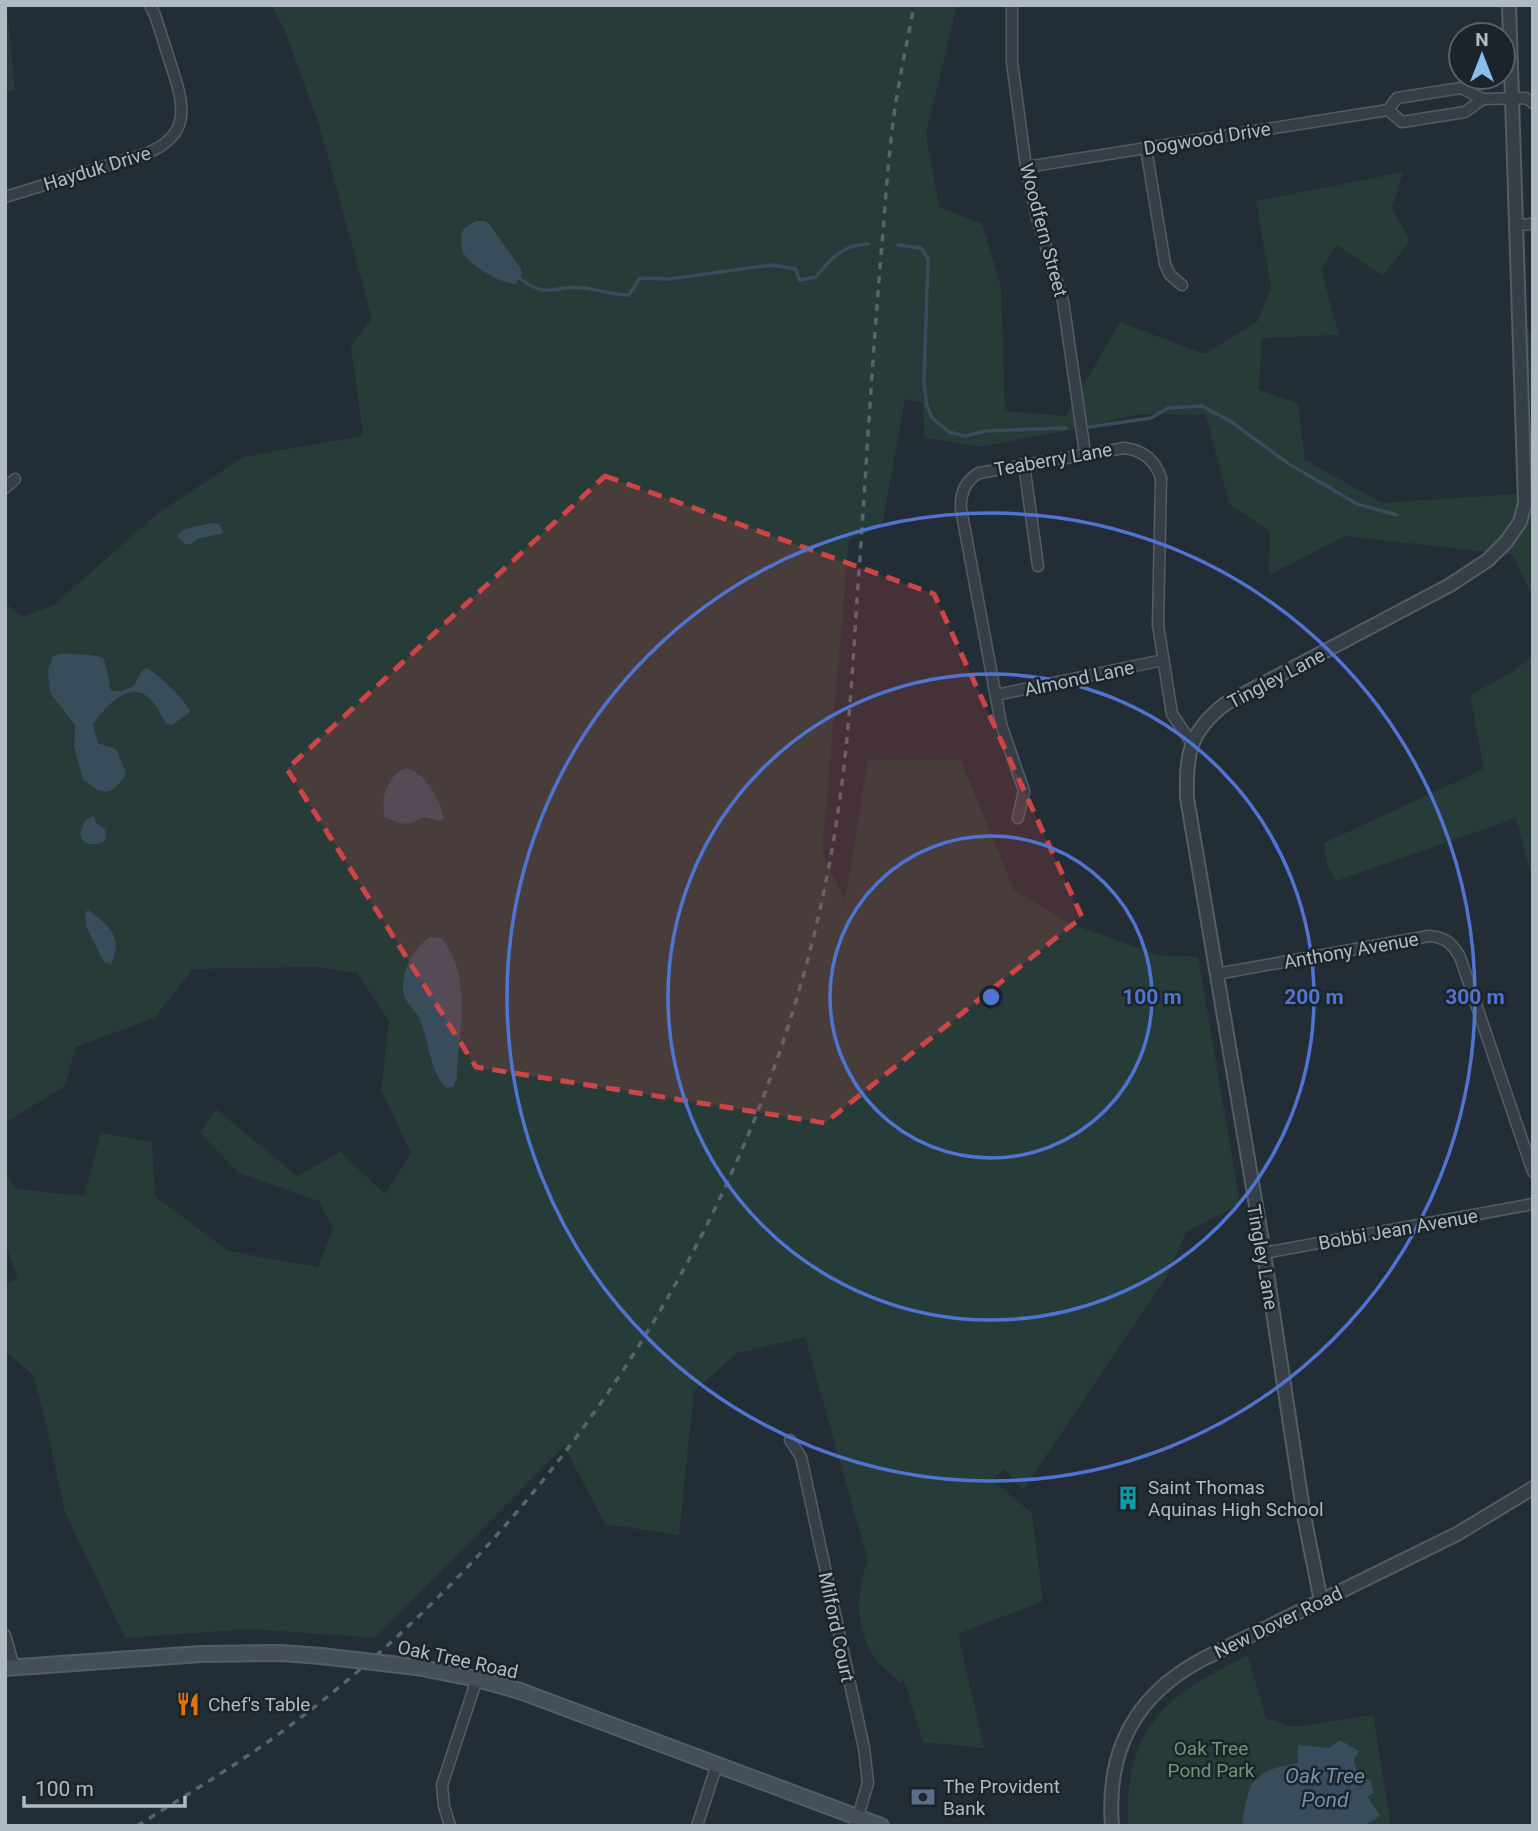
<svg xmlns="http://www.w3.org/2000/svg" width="1538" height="1831" font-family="Roboto,sans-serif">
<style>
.green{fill:#273b39;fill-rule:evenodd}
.water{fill:#384c5b}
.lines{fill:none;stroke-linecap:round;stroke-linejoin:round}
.stream{stroke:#384c5b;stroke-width:3.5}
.minor-casing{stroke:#535d64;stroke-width:13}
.tertiary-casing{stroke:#535d64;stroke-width:16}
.secondary-casing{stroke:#535d64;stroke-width:18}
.minor{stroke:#363f47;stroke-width:10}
.tertiary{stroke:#363f47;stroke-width:12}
.secondary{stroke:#444f59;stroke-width:14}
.rail{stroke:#58646d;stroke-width:3.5;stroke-dasharray:7 7;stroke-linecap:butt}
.secondary-bridge-casing{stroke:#535d64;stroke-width:18;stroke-linecap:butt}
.secondary-bridge{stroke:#444f59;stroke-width:14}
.marked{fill:#ce4547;fill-opacity:0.2;stroke:#ce4547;stroke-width:5;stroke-dasharray:14 9;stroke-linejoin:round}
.ring{fill:none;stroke:#5074d1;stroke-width:3.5}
.labels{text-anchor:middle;stroke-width:5;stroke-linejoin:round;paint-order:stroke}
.street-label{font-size:19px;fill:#b0bac3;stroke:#1b242b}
.poi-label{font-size:19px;fill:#b0bac3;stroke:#1b242b;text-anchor:start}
.park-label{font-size:19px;fill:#719675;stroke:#1b242b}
.water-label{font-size:21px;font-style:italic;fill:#748fa4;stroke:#1b242b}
.centre{fill:#5074d1;stroke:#1b242b;stroke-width:3.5}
.ring-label{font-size:21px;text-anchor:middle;font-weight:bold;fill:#5074d1;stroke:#1b242b;stroke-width:5;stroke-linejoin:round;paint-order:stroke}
</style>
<rect width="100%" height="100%" fill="#232d36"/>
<path class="green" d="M5 5H7L15 91H5Z
M271 5H957L926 134 939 207 982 224 1001 286 1005 411 1066 416 1120 322 1204 354 1257 322 1271 288 1256 201 1403 172 1392 209 1410 240 1383 276 1337 245 1321 269 1339 335 1262 338 1259 390 1298 403 1305 460 1382 503 1530 493 1527 333H1533V598L1513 555 1345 536 1269 575 1270 531 1229 504 1206 415 1140 414 1066 431 977 447 924 437 923 403 905 399 882 526 849 540 822 853 845 900 868 760H961L1014 890 1069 923 1158 955 1198 957 1240 1204 1186 1232 1167 1276 1023 1490 1004 1469 992 1480 1032 1513 1043 1601 958 1634 984 1748 923 1742 904 1680 901 1683C894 1676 883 1669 877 1661 855 1631 855 1593 868 1561L805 1337 737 1353 694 1391 679 1535 605 1524 564 1446 375 1638 249 1629 125 1638 65 1512 45 1419 33 1375 5 1351V1284L18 1278 5 1243V1172L16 1189 84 1196 101 1133 152 1142 155 1196 228 1251 318 1267 333 1229 319 1201 239 1173 200 1133 216 1109 297 1176 340 1152 385 1194 411 1153 381 1090 389 1021 357 973 316 967 193 969 154 1018 76 1047 65 1086 5 1123V602L15 612 24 616 54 605 157 514 243 457 363 436 351 346 372 318 319 124 284 29ZM64 653C77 656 93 652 104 659L109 687 112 691H121L134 686 142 670 153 671 172 691 179 694 181 717 172 725C162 717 160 708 151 700 129 679 104 709 93 725L98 743 116 749 125 777 113 790 105 792 97 790 83 780 74 747 75 725 50 693 49 662ZM423 779 444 813 441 821 423 817 413 824ZM406 969 461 1007 457 1078 435 1067 422 1023 403 989Z
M1533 655V883L1516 818 1336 881 1327 864 1324 843 1484 769 1470 695 1514 671Z
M1248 1656 1266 1718 1294 1727 1373 1715 1391 1826H1128C1124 1753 1149 1706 1214 1673 1225 1668 1236 1660 1248 1656Z"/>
<path class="water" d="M476 221H485L490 225 521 269 522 274 516 284C501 284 470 266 463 252 460 245 461 236 463 229Z
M211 523 219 524 223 532 221 534 200 538 191 544H185L177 536C188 524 197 528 211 523Z
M64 653C78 656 93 652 104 659L110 683 109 687 112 691H121L134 686 142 670 147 668C157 673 188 702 190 712L172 725 167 724C161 716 158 707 151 700 130 678 104 708 93 725L98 743 116 749 126 772 125 777 113 790 105 792 97 790 83 780 74 747 75 725 50 693 48 669 53 656Z
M406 768C423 770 442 802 444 819L441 821 423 817C408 827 401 825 385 817 380 800 387 775 406 768Z
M94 816 97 824 106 829 105 841C97 845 88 846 82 840L80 833 85 820Z
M88 910C109 926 124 936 111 964L104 962 86 926 85 913Z
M430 937 441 938C474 976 458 1032 457 1078L453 1087 447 1088C430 1074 429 1042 421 1022 417 1011 403 1002 403 989 402 969 414 948 430 937Z
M1340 1740 1359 1751 1354 1760 1359 1776 1370 1780 1374 1792 1368 1797 1380 1816 1363 1826H1242C1248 1780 1252 1771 1298 1763V1745L1329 1748Z"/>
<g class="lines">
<path class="stream" d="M898 245 921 248 928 259 924 383 927 406 932 418 949 432 965 436 986 431 1066 428
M518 277C548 301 554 284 585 288 601 290 612 295 629 295L640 278 669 279 772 265 796 269 799 280 816 277C829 260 845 243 869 244
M1089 427 1151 418 1168 408 1202 406 1230 421 1289 464 1357 504 1397 515"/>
<g class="minor-casing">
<path id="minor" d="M1012 5V62L1026 167 1037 218 1063 301 1085 453
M1388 110 1402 122 1465 112 1483 99
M1146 148 1165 264 1170 275 1182 285
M1026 167 1388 110 1397 98 1461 88 1483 99 1526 98 1533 103
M5 197 145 154C191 136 185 107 172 68 166 50 161 33 155 15L150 5
M1516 225 1533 224
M1024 464 1038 566
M5 488 15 479
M996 695 1163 660
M1018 818 1024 791 1001 724 961 509C960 493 965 481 979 473L1124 448C1143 450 1155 460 1161 478L1158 625 1172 714 1191 742
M1216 974 1429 936C1445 937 1452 943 1460 957L1533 1172
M1264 1253 1533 1204
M790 1440 801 1457 864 1748 868 1783 855 1826
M5 1635 14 1667
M450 1826 444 1806 442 1785 477 1679
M697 1826 717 1764"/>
</g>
<g class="tertiary-casing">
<path id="tertiary" d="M1321 1601 1304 1516 1264 1253 1187 798C1186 754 1189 732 1225 704L1450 585 1488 560 1506 542 1520 522 1525 504 1509 5
M1112 1826C1106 1750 1135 1695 1203 1659L1457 1534 1533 1488"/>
</g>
<g class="secondary-casing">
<path id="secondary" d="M417 1667 477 1679 520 1691 881 1826
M5 1668 201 1654 281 1653 321 1656"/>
</g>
<use href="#minor" class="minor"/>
<use href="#tertiary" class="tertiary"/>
<use href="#secondary" class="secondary"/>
<path class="rail" d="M137 1826C191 1792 245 1760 295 1722 587 1501 791 1161 840 798 849 732 853 665 857 599 866 477 872 355 883 233 886 192 889 150 895 108 900 74 908 39 914 5"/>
<g class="secondary-bridge-casing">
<path id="secondary-bridge" d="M321 1656 417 1667"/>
</g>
<use href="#secondary-bridge" class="secondary-bridge"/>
</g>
<path class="marked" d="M605 476 934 594 1082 917 825 1123 476 1067 287 769Z"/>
<g class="ring">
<circle cx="991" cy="997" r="161"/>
<circle cx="991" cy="997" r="323"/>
<circle cx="991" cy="997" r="484"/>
</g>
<defs>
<g id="building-bare" transform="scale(1.89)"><path d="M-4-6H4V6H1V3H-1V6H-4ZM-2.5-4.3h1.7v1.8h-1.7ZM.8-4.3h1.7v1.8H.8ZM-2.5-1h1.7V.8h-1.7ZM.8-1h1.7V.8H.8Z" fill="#0f9aa8" stroke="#1b242b" stroke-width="2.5" paint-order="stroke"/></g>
<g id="restaurant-bare" transform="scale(1.89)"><path d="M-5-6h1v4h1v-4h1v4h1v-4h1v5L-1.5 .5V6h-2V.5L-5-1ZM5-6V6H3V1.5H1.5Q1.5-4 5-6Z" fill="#e8710a" stroke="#1b242b" stroke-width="2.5" paint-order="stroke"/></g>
<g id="bank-bare" transform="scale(1.89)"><path d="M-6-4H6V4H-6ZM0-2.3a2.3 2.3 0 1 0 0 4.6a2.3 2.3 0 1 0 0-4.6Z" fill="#5c6f8a" stroke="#1b242b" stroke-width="2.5" paint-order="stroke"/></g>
</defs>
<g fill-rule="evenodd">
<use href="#building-bare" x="1128" y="1498"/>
<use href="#restaurant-bare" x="188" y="1704"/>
<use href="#bank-bare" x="923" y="1797"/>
</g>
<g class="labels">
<g class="street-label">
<text transform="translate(1207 138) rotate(-9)" y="7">Dogwood Drive</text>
<text transform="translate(97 168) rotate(-17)" y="7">Hayduk Drive</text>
<text transform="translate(1044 230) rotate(75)" y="7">Woodfern Street</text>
<text transform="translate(1053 459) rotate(-10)" y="7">Teaberry Lane</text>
<text transform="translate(1079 678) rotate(-12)" y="7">Almond Lane</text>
<text transform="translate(1276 678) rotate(-28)" y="7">Tingley Lane</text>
<text transform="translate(1351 950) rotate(-10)" y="7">Anthony Avenue</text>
<text transform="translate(1398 1229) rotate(-10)" y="7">Bobbi Jean Avenue</text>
<text transform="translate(1263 1257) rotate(80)" y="7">Tingley Lane</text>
<text transform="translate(1278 1622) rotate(-26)" y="7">New Dover Road</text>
<text transform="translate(837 1627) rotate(78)" y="7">Milford Court</text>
<text transform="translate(458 1659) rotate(12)" y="7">Oak Tree Road</text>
</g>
<g class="poi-label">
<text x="1148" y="1494">Saint Thomas<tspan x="1148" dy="22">Aquinas High School</tspan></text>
<text x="208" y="1711">Chef's Table</text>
<text x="943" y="1793">The Provident<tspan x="943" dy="22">Bank</tspan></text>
</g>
<g class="park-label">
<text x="1211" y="1755">Oak Tree<tspan x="1211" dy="22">Pond Park</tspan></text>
</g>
<g class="water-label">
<text x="1325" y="1783">Oak Tree<tspan x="1325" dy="24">Pond</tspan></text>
</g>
</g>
<circle cx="991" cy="997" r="10" class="centre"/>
<g class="ring-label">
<text x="1152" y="1004">100 m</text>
<text x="1314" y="1004">200 m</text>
<text x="1475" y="1004">300 m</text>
</g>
<rect width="1538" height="1831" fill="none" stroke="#b0bac3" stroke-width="14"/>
<g transform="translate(1482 56)"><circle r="33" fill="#1b242b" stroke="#576068" stroke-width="2"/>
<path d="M0-5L12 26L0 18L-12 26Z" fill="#8cbeed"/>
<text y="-10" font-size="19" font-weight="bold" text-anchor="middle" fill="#b0bac3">N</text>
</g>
<path d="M24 1796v10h161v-10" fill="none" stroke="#b0bac3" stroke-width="3.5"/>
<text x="35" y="1796" font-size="21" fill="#b0bac3" stroke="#1b242b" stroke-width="5" paint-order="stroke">100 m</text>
</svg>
